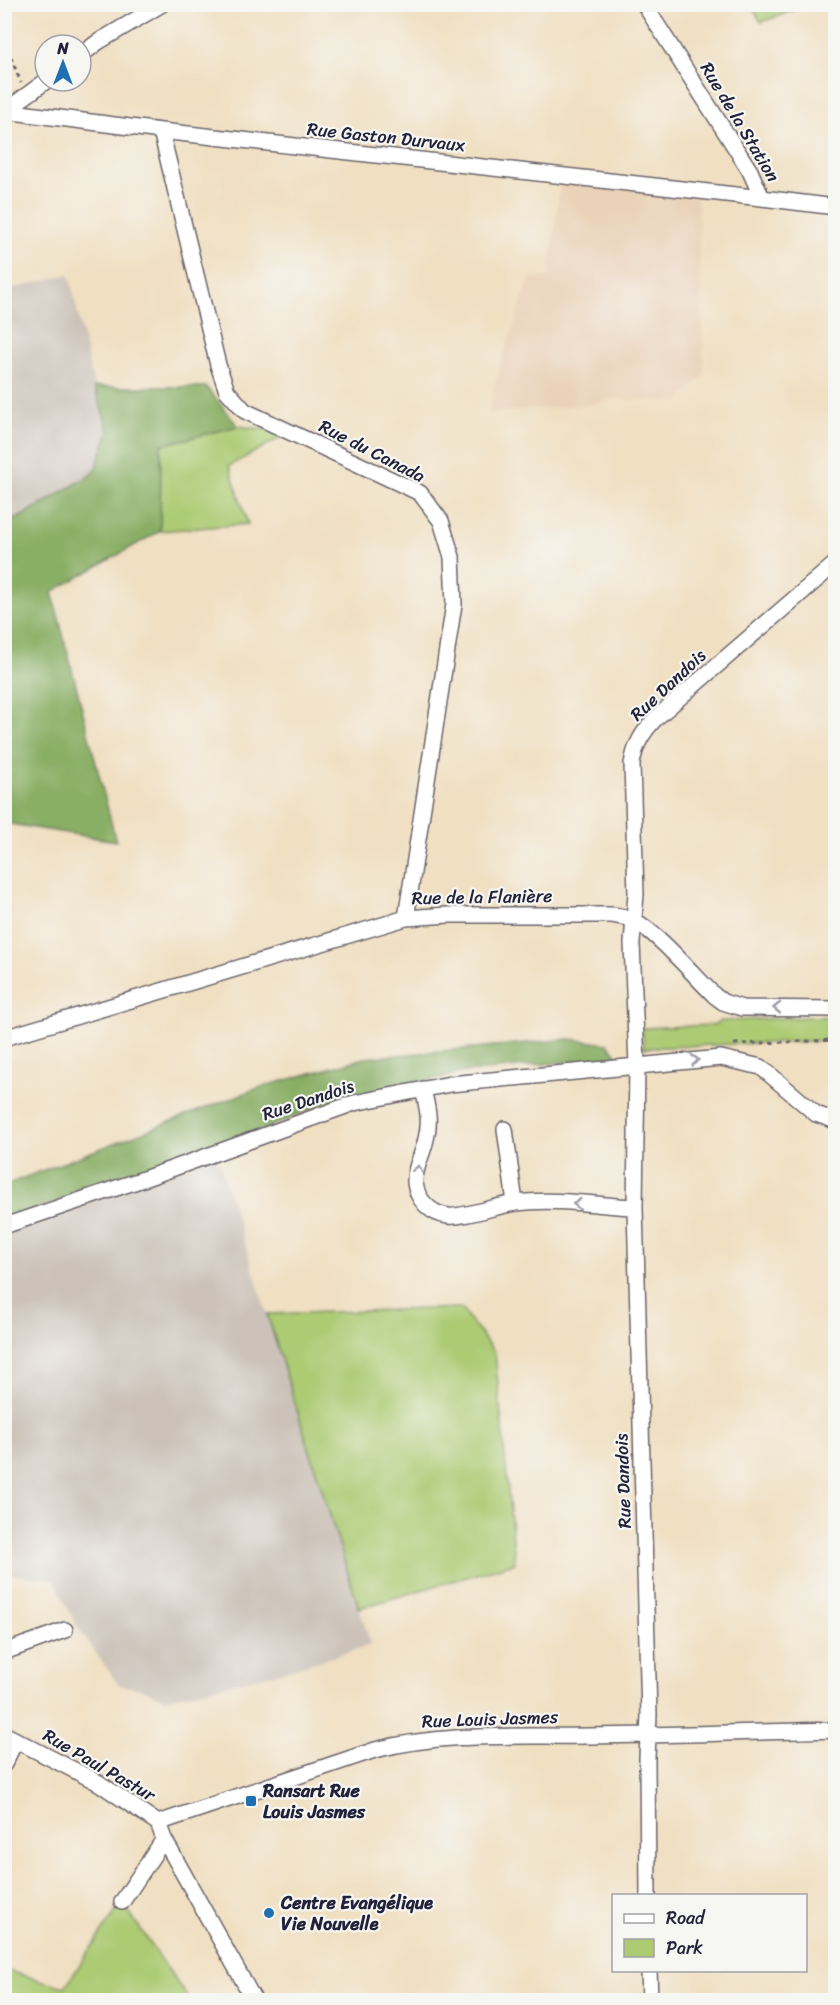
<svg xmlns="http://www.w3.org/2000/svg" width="840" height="2005" font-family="Sriracha,sans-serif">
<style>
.built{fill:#ead2b8}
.industrial{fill:#ccc2b9}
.green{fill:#accb73;stroke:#677657;stroke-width:1.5}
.forest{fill:#89af65;stroke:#566850;stroke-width:1.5}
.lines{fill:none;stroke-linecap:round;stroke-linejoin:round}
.minor-casing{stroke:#6a646a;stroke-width:18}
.path{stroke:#6a646a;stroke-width:3;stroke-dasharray:4.5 4.5;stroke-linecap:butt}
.minor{stroke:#fff;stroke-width:15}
.oneway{stroke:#9c9ca7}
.poi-dot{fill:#1f6fb2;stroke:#f6f6f2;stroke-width:2}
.labels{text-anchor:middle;stroke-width:4.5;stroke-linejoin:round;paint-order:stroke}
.street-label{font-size:18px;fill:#22223b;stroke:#f6f6f2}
.poi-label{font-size:18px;font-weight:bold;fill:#22223b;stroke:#f6f6f2;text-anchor:start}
</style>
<rect width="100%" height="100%" fill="#f6f6f2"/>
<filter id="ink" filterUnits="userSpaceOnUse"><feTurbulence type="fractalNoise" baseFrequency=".0167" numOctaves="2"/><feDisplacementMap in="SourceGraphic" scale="12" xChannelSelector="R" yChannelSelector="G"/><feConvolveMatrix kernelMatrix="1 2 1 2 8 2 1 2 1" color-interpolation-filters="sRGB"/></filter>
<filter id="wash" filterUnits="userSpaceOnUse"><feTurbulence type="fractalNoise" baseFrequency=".008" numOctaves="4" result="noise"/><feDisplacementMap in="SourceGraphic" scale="24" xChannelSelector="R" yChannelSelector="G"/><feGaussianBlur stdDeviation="1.35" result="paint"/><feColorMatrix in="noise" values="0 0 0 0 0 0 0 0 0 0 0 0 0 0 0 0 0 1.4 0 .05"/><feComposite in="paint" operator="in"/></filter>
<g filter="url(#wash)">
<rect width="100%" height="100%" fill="#f0dfc1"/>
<path class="built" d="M561 175 697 190 704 375 679 402 615 399 588 405 488 413 502 359 530 278 549 276Z"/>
<path class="industrial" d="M69 274 94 387 109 431 94 474 15 520 4 512V291Z
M216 1152 371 1645 285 1671 164 1699 142 1689 119 1685 78 1628 54 1580 5 1573 4 1225Z"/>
<path class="green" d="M751 5H810L761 22Z
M238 426 291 432 229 466 248 524 160 531 161 445Z
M835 1016V1040L644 1048 642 1028 713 1025 721 1021Z
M461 1308 495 1353 515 1563 359 1608 267 1314Z
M122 1902 189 2000H5L4 1970 65 1987Z"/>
<path class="forest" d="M94 387H206L238 426 161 445 160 531 52 592 116 841 4 823 5 512 15 520 94 473 109 431Z
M570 1039 608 1044 619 1057 466 1072 328 1102 235 1142 5 1219V1185L258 1088 365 1058Z"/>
</g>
<g filter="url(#ink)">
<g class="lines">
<g class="minor-casing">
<path id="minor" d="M644 4 750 171 762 198 836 207
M81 55 98 42 162 4
M5 111 161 131 762 198
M4 112 46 81
M161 131 218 365 227 391 245 411 420 493 441 521 452 557 454 604 406 918
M4 1038 406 918 448 915H612C620 916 628 918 635 921 659 934 694 976 715 996L723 1002 742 1008 836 1009
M423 1089C428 1111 431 1121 425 1143 422 1156 414 1169 415 1183 417 1200 431 1214 448 1216 462 1218 499 1205 516 1203 555 1198 596 1205 635 1207
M505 1129 515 1203
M4 1226 149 1177 354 1103 450 1084 721 1058 761 1067 816 1114 836 1121
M4 1652 65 1630
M4 1734 99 1783 158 1823 164 1839 254 2000
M4 1764 16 1740
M158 1823 375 1750C444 1732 518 1737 588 1736 671 1735 753 1732 836 1730
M648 1896 647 1758 649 1715 635 1207 637 1065 632 943 636 894 632 764C635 744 643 732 656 718L836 563
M122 1902 164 1839
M649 1970 650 2000"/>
</g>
<path class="path" d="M4 40 21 83
M734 1044 836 1040"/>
<use href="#minor" class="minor"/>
</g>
<defs><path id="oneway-chevron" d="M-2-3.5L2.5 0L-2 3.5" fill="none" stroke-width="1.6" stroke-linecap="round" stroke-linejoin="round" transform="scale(1.5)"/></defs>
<g class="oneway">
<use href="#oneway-chevron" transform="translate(777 1008) rotate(-179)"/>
<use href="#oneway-chevron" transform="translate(695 1060) rotate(-5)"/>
<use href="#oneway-chevron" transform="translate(418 1169) rotate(-78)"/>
<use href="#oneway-chevron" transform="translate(577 1204) rotate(-177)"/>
</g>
</g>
<g class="poi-dot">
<rect x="245" y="1795" width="12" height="12" rx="3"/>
<circle cx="269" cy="1913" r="6"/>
</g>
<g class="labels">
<g class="street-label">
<text transform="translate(740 122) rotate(59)" y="6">Rue de la Station</text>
<text transform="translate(386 137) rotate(6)" y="6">Rue Gaston Durvaux</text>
<text transform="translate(372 451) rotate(27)" y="6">Rue du Canada</text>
<text transform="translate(668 685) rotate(-43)" y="6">Rue Dandois</text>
<text transform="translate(482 897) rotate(-1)" y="6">Rue de la Flanière</text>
<text transform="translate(308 1100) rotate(-18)" y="6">Rue Dandois</text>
<text transform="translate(623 1481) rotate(-92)" y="6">Rue Dandois</text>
<text transform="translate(490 1719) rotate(-2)" y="6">Rue Louis Jasmes</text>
<text transform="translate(99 1765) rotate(30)" y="6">Rue Paul Pastur</text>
</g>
<g class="poi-label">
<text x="263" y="1797">Ransart Rue<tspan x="263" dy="21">Louis Jasmes</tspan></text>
<text x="281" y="1909">Centre Evangélique<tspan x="281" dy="21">Vie Nouvelle</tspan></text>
</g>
</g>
<rect width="840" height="2005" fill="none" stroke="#f6f6f2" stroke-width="24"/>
<rect x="612" y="1894" width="195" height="78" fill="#f6f6f2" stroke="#a1a1a9" stroke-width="1.5"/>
<rect x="624" y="1914" width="30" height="9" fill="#ffffff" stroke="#a1a1a9" stroke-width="1.5"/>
<text x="666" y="1924" font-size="18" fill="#22223b">Road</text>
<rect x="624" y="1939" width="30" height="18" fill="#accb73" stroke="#a1a1a9" stroke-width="1.5"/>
<text x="666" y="1954" font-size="18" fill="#22223b">Park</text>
<g transform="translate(63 63)"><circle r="28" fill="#f6f6f2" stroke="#a1a1a9" stroke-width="1.5"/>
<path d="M0-4.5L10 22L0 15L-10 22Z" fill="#1f6fb2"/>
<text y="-9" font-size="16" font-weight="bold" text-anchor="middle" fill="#22223b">N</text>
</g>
</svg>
